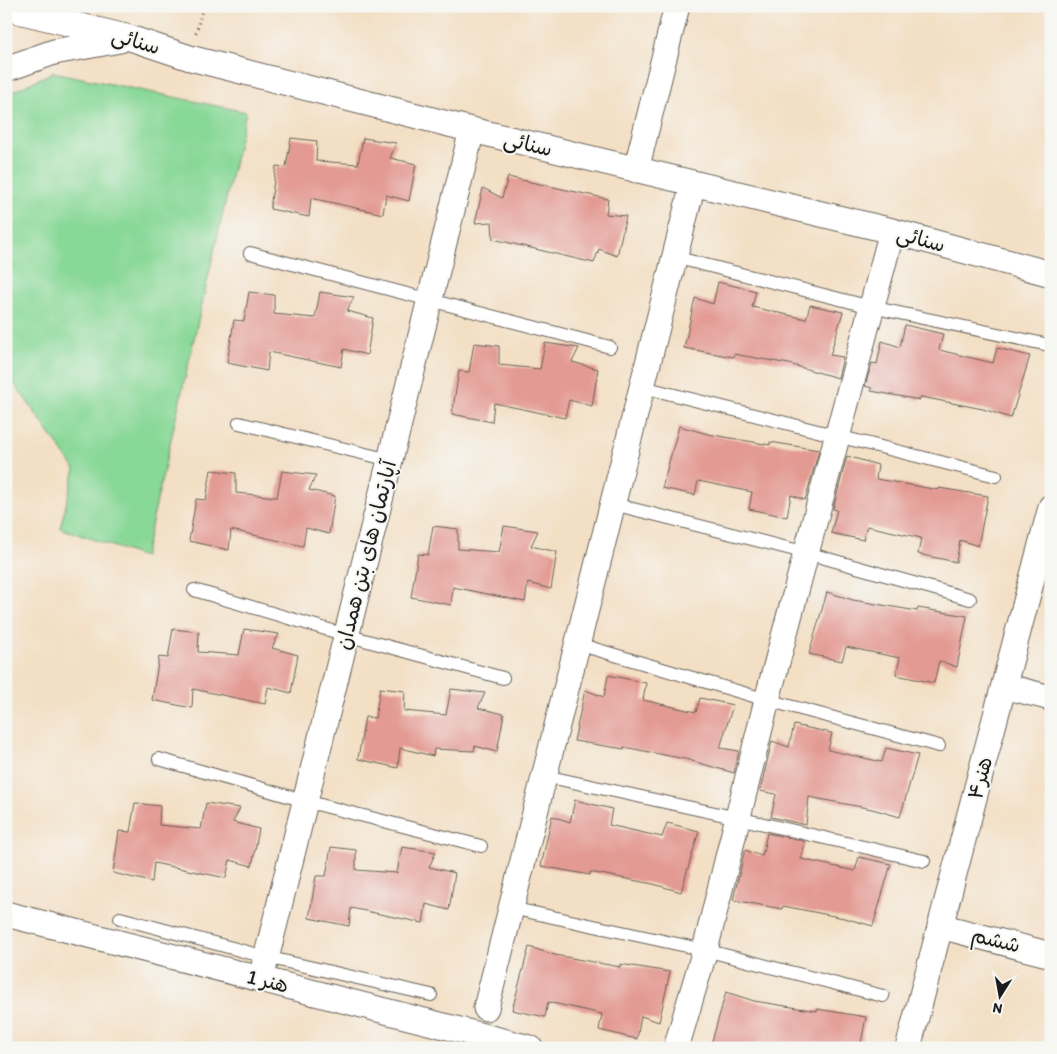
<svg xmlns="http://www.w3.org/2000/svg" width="1057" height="1054" font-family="Itim,'Playpen Sans Arabic',sans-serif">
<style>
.green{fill:#88d897;stroke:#527a5a}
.building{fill:#e39a93}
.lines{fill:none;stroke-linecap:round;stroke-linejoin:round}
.service-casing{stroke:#676057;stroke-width:14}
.minor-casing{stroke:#676057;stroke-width:27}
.path{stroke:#676057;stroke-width:3;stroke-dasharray:1 4;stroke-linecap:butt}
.service{stroke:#fff;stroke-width:12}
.minor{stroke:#fff;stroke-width:25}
.labels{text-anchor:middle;stroke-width:4;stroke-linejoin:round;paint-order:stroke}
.street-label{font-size:21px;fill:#1c1c1c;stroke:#f6f6f2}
</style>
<rect width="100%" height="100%" fill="#f6f6f2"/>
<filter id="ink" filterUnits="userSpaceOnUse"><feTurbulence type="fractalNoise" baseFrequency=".02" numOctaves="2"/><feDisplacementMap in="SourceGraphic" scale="10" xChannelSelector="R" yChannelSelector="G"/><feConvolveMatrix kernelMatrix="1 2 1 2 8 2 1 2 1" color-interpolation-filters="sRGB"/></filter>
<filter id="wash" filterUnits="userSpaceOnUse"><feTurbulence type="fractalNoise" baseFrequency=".0096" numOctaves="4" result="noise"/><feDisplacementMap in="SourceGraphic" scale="20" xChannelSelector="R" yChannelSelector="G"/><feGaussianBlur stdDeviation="1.12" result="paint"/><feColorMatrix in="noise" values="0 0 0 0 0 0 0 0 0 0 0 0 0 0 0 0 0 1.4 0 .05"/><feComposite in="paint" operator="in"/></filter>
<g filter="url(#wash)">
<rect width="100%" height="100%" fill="#f3dfc4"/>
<path class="green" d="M53 72 246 112 144 557 60 528 75 469 6 372V95Z"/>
<g id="blocks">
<path class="building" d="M291 138 317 141 316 161 358 164 363 138 396 143 390 158 416 164 409 201 386 195 383 214 311 198 309 217 270 209 276 166 286 167Z
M508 177 608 199 606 214 626 216 617 256 599 249 594 263 493 239 492 222 475 223 483 188 502 198Z
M718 282 756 291 752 307 806 319 810 305 843 312 830 355 843 357 838 378 789 364 734 354 733 357 684 348 695 298 713 304Z
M249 292 274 295V314L315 318 320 292 354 297 347 311 373 318 367 355 344 349 341 367 269 352 267 371 227 363 234 320 244 321Z
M905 325 943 334 939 350 993 363 997 348 1030 356 1011 418 983 409 921 397 920 400 871 391 872 388 865 386 872 363 877 364 882 341 900 347Z
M474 343 499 346V365L540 369 545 343 579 348 572 362 598 369 592 406 569 400 565 418 494 403 492 422 452 414 459 371 469 372Z
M679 426 708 434 770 445V442L819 450 805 500 791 495 787 517 749 509 752 492 698 481 695 495 662 488Z
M847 456 878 465 876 479 939 490V488L988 496 978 546 960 540 956 562 918 554 921 538 867 526 863 540 831 533 837 510 833 509Z
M211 470 236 473V493L277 497 282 471 316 475 309 490 335 496 329 534 306 528 303 546 231 530 229 550 189 541 196 499 206 500Z
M433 526 458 529V549L499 552 504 526 538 531 531 546 557 552 551 589 528 583 525 602 453 587 451 605 411 597 418 554 428 555Z
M827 592 853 600 917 611 918 608 967 616 957 667 939 661 934 683 896 675 900 658 846 647 842 661 809 654Z
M173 629 199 632 198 652 239 655 244 629 279 634 272 648 298 655 291 693 268 687 265 704 193 689 192 708 152 700 159 657 168 658Z
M608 675 646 683 643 700 696 712 700 698 733 705 720 748 739 751 734 773 685 759 624 747V749L574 741 585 690 604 697Z
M380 688 405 691 404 711 446 715 451 689 485 693 478 708 504 714 497 752 475 746 474 751 434 749 433 756 400 748 398 768 358 759 365 717 375 718Z
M794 725 832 733 828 750 882 762 886 748 918 755 900 817 872 809 809 797 806 825 771 817 776 794 760 791 772 741 789 747Z
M575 800 612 809 609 825 662 837 667 823 699 831 681 892 653 884 590 872V875L541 866 552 816 570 822Z
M135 803 160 806 159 825 201 829 206 803 240 808 233 822 259 829 252 866 230 860 226 878 154 863 152 882 113 873 119 831 130 832Z
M767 833 804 841 805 843 801 859 855 871 859 857 891 864 873 926 844 918 783 906 782 909 733 900 745 850 762 856Z
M331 847 356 850V870L397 873 402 847 436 852 429 867 455 873 449 910 426 904 423 923 351 908 349 926 309 918 316 876H326Z
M529 947 555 955 620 967V964L670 972 659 1022 641 1016 637 1039 599 1030 602 1014 548 1002 545 1017 512 1010Z
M726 992 754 1001 817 1011V1009L866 1017 860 1048H710Z"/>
</g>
</g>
<g filter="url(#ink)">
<use href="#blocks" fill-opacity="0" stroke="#676057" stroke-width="1"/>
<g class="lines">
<g class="service-casing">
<path id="service" d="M250 253 610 347
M674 257 871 307 1044 344
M643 387 996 476
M239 423 390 460
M613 504 807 553 970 599
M194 590 346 635 503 678
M578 644 767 700 939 746
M159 759 305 801 481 846
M545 776 738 818 924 861
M511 908 705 950 883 996
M120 918 266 957 431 995"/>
</g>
<g class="minor-casing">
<path id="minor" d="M6 8 130 38 190 58 472 130 892 231 1051 274
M6 69 54 52 120 40
M636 170 677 6
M1004 686 1051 698
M6 914 530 1048
M940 926 1051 955
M261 979 472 130
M486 1008 693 184
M676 1048 705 950 767 700 892 231
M908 1048 1051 507"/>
</g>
<path class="path" d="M196 33 203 6"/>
<use href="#service" class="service"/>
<use href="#minor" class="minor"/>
</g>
</g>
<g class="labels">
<g class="street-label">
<text transform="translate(136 41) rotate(16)" y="7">سنائی</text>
<text transform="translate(528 144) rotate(13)" y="7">سنائی</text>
<text transform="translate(921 239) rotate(15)" y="7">سنائی</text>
<text transform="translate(366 555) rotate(-76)" y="7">آپارتمان های بتن همدان</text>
<text transform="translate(980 778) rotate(-75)" y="7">هنر۴</text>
<text transform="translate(996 940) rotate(14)" y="7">ششم</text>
<text transform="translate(268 981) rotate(14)" y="7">هنر 1</text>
</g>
</g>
<rect width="1057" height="1054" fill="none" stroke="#f6f6f2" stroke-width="25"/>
<g transform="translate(1000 996) rotate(191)" stroke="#f6f6f2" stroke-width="4" paint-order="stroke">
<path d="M0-4L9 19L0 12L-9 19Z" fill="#1c1c1c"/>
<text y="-8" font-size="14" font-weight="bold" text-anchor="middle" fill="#1c1c1c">N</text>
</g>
</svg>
